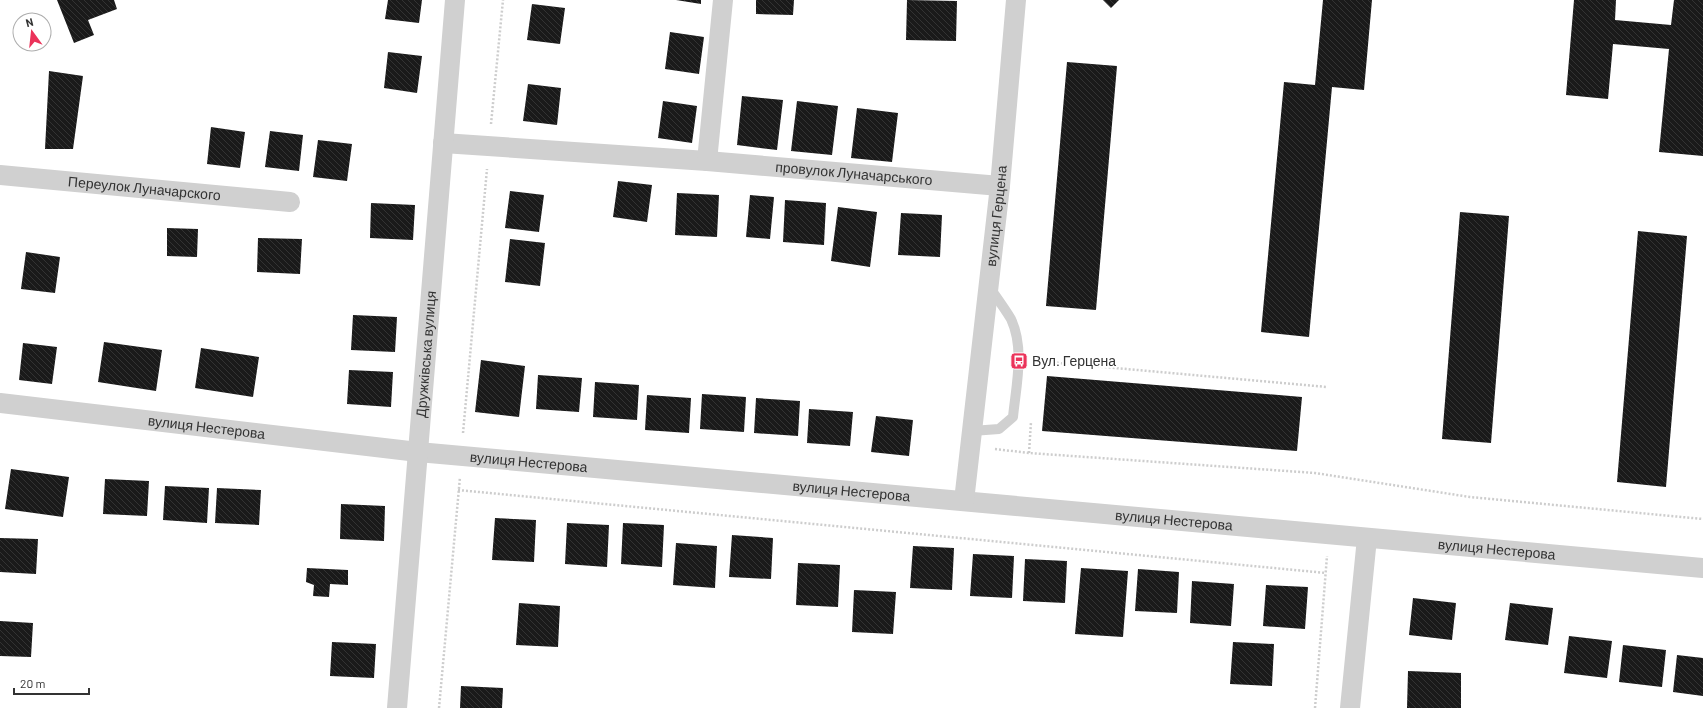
<svg xmlns="http://www.w3.org/2000/svg" width="1703" height="708" font-family="Barlow,sans-serif">
<style>
.building{fill:url(#building-back-hatch)}
.lines{fill:none;stroke-linecap:round;stroke-linejoin:round}
.path{stroke:#cdcdcd;stroke-width:2.5;stroke-dasharray:2 2;stroke-linecap:butt}
.lane{stroke:#d0d0d0;stroke-width:10}
.street{stroke:#d0d0d0;stroke-width:20}
.labels{text-anchor:middle;stroke-width:4;stroke-linejoin:round;paint-order:stroke}
.street-label{font-size:14px;fill:#333;stroke:#fff}
.poi-label{font-size:14px;fill:#333;stroke:#fff;text-anchor:start}
</style>
<defs>
<pattern id="building-back-hatch" width="6" height="6" patternUnits="userSpaceOnUse"><rect width="6" height="6" fill="#1a1a1a"/><path d="M-1 5l2 2M0 0l6 6M5-1l2 2" fill="none" stroke="#333"/></pattern>
</defs>
<rect width="100%" height="100%" fill="#fff"/>
<path class="building" d="M57 0H114L117 9 88 20 94 35 74 43Z
M388 0H422L419 23 385 19Z
M676 0H701V4Z
M756 0H794L793 15 756 14Z
M907 0 957 1 956 41 906 40Z
M1103 0H1119L1111 8Z
M1323 0H1372L1364 90 1332 87 1309 337 1261 332 1284 82 1315 85Z
M1574 0H1616L1615 20 1671 25 1674 0H1703V156L1659 152 1669 49 1613 44 1608 99 1566 95Z
M532 4 565 8 560 44 527 40Z
M670 32 704 37 699 74 665 69Z
M388 52 422 56 417 93 384 88Z
M1067 62 1117 66 1096 310 1046 306Z
M49 71 83 76 73 149H45Z
M528 84 561 88 557 125 523 121Z
M742 96 783 100 777 150 737 145Z
M663 101 697 106 692 143 658 138Z
M797 101 838 106 832 155 791 151Z
M857 108 898 113 892 162 851 158Z
M211 127 245 132 240 168 207 164Z
M270 131 303 135 299 171 265 167Z
M318 140 352 144 347 181 313 177Z
M618 181 652 185 647 222 613 217Z
M510 191 544 195 539 232 505 228Z
M677 193 719 195 717 237 675 235Z
M750 195 774 197 770 239 746 237Z
M785 200 826 203 824 245 783 242Z
M371 203 415 205 413 240 370 238Z
M838 207 877 212 870 267 831 261Z
M1460 212 1509 216 1491 443 1442 439Z
M901 213 942 215 940 257 898 255Z
M167 228 198 229 197 257 167 256Z
M1638 231 1687 236 1666 487 1617 482Z
M258 238 302 239 300 274 257 272Z
M510 239 545 243 540 286 505 282Z
M26 252 60 257 55 293 21 289Z
M353 315 397 317 395 352 351 350Z
M104 342 162 350 156 391 98 382Z
M23 343 57 347 52 384 19 380Z
M201 348 259 357 253 397 195 388Z
M481 360 525 366 519 417 475 412Z
M349 370 393 372 391 407 347 404Z
M538 375 582 378 579 412 536 409Z
M1047 376 1302 397 1297 451 1042 431Z
M595 382 639 385 637 420 593 417Z
M702 394 746 397 744 432 700 429Z
M647 395 691 398 689 433 645 430Z
M756 398 800 401 798 436 754 433Z
M809 409 853 412 850 446 807 443Z
M876 416 913 420 909 456 871 452Z
M11 469 69 477 63 517 5 509Z
M105 479 149 481 147 516 103 514Z
M165 486 209 488 207 523 163 520Z
M217 488 261 490 259 525 215 523Z
M341 504 385 506 384 541 340 539Z
M495 518 536 520 534 562 492 560Z
M567 523 609 525 607 567 565 564Z
M623 523 664 525 662 567 621 564Z
M732 535 773 538 771 579 729 577Z
M0 538 38 539 36 574 0 572Z
M676 543 717 546 715 588 673 585Z
M913 546 954 548 952 590 910 588Z
M973 554 1014 556 1012 598 970 596Z
M1025 559 1067 561 1065 603 1023 601Z
M798 563 840 565 838 607 796 605Z
M307 568 348 570V585L330 584 329 597 313 596 314 585 306 582Z
M1081 568 1128 571 1123 637 1075 634Z
M1138 569 1179 572 1177 613 1135 611Z
M1192 581 1234 584 1231 626 1190 623Z
M1266 585 1308 587 1305 629 1263 626Z
M854 590 896 592 893 634 852 632Z
M1413 598 1456 603 1452 640 1409 635Z
M519 603 560 606 558 647 516 645Z
M1510 603 1553 608 1548 645 1505 640Z
M0 621 33 623 31 657 0 656Z
M1569 636 1612 641 1607 678 1564 673Z
M332 642 376 644 374 678 330 676Z
M1233 642 1274 644 1272 686 1230 684Z
M1623 645 1666 650 1662 687 1619 682Z
M1677 655 1703 658V696L1673 692Z
M1408 671 1461 673V708H1407Z
M461 686 503 688 502 708H460Z"/>
<g class="lines">
<path class="path" d="M491 124 503 0
M1037 361 1327 387
M463 433 487 169
M995 449 1029 453 1315 473 1470 497 1703 519
M1029 453 1031 422
M458 490 1326 573
M439 708 460 477
M1315 708 1327 556"/>
<path class="lane" d="M972 431 999 429 1013 417C1016 386 1025 349 1011 319 1005 309 997 298 990 288"/>
<g class="street">
<path id="s1" d="M443 143 707 161 1000 186"/>
<path d="M707 161 723 0"/>
<path id="s2" d="M0 175 290 202"/>
<path id="s3" d="M0 403 418 452 1703 568"/>
<path id="s4" d="M964 501 1000 186 1016 0"/>
<path id="s5" d="M397 708 455 0"/>
<path d="M1350 708 1367 538"/>
</g>
</g>
<defs>
<g id="bus-square" transform="scale(0.9)"><rect x="-9" y="-9" width="18" height="18" rx="4" fill="#eb335a" stroke="#fff"/><path d="M-5-6H5V4H4V6H2V4H-2V6H-4V4H-5ZM-3.5-4V0h7V-4ZM-3.5 1.2v1.5H-2V1.2ZM2 1.2v1.5H3.5V1.2Z" fill="#fff"/></g>
</defs>
<g fill-rule="evenodd">
<use href="#bus-square" x="1019" y="361"/>
</g>
<g class="labels">
<g class="street-label">
<text dy="5" stroke="none"><textPath href="#s1" startOffset="412">провулок Луначарського</textPath></text>
<text dy="5" stroke="none"><textPath href="#s2" startOffset="145">Переулок Луначарского</textPath></text>
<text dy="5" stroke="none"><textPath href="#s4" startOffset="287">вулиця Герцена</textPath></text>
<text dy="5" stroke="none"><textPath href="#s5" startOffset="355">Дружківська вулиця</textPath></text>
<text dy="5" stroke="none"><textPath href="#s3" startOffset="208">вулиця Нестерова</textPath></text>
<text dy="5" stroke="none"><textPath href="#s3" startOffset="532">вулиця Нестерова</textPath></text>
<text dy="5" stroke="none"><textPath href="#s3" startOffset="856">вулиця Нестерова</textPath></text>
<text dy="5" stroke="none"><textPath href="#s3" startOffset="1180">вулиця Нестерова</textPath></text>
<text dy="5" stroke="none"><textPath href="#s3" startOffset="1504">вулиця Нестерова</textPath></text>
</g>
<g class="poi-label">
<text x="1032" y="366">Вул. Герцена</text>
</g>
</g>
<g transform="translate(32 32) rotate(345)"><circle r="19" fill="#ffffff" stroke="#adadad"/>
<path d="M0-3L7 15L0 10L-7 15Z" fill="#eb335a"/>
<text y="-6" font-size="11" font-weight="bold" text-anchor="middle" fill="#333333">N</text>
</g>
<path d="M14 688v6h75v-6" fill="none" stroke="#333333" stroke-width="2"/>
<text x="20" y="688" font-size="12" fill="#333333" stroke="#ffffff" stroke-width="3" paint-order="stroke">20 m</text>
</svg>
